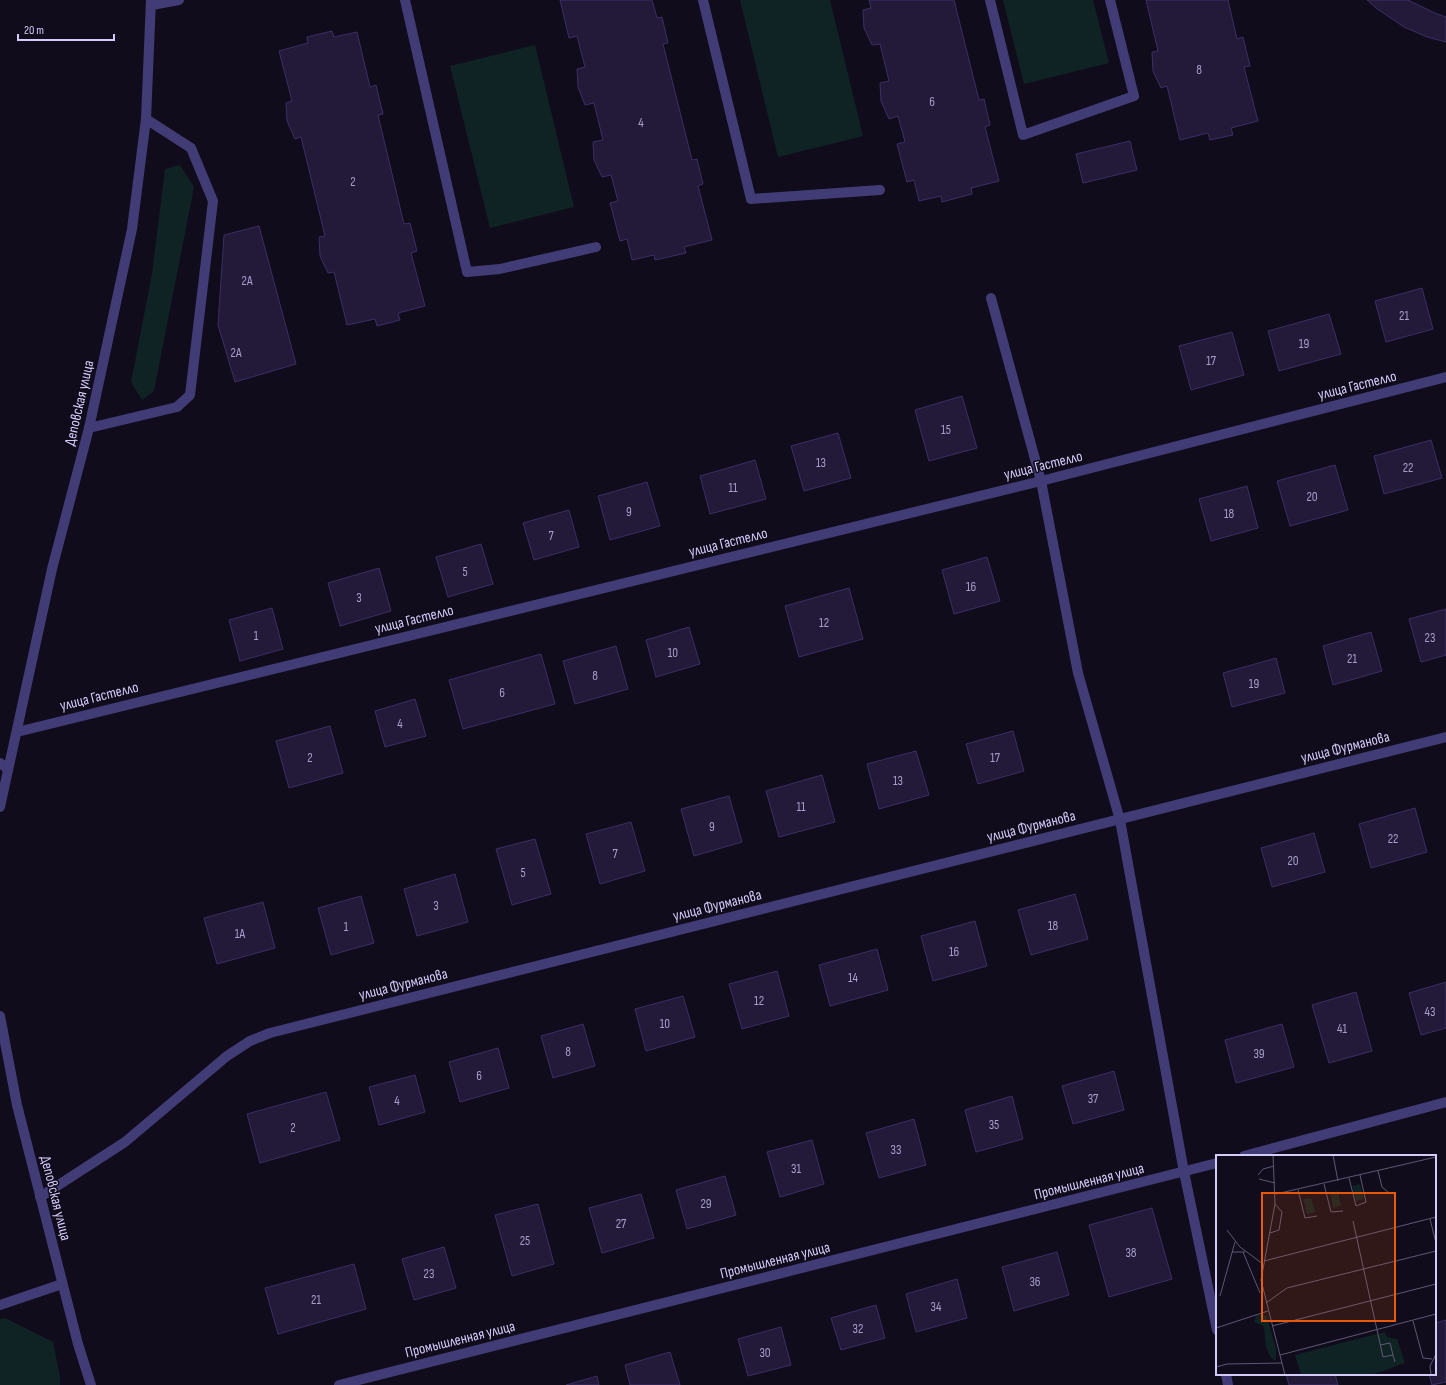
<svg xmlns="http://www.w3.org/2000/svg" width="1446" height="1385" font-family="'Sofia Sans Condensed',sans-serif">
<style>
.green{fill:#102324}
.building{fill:#231a3a;stroke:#3c2e64}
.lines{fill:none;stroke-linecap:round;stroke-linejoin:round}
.service{stroke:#413c75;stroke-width:10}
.minor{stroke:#413c75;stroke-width:10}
.tertiary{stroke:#413c75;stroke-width:10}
.labels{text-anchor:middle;stroke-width:3;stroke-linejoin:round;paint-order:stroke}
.number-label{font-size:13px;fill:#a79fca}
.street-label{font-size:15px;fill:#d3cbfa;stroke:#100c1b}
.inset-road{fill:none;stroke:#5e5874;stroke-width:1}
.view{fill:#e8590c;fill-opacity:0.15;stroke:#e8590c;stroke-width:2}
.inset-edge{fill:none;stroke:#d3cbfa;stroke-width:2}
</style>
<rect width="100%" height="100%" fill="#100c1b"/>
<path class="green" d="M740 0H830L863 136 778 157Z
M1003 0H1093L1109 63 1024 84Z
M535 45 574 207 490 228 450 66Z
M180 165 194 187 154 391 142 400 131 382 152 274 165 169Z
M5 1318 53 1342 60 1376V1385H0V1319Z"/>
<path class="building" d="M560 0H652L657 18 662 17 668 43 663 44 692 160 697 159 703 184 698 186 712 240 684 247 686 253 655 260 654 255 632 260 627 239 620 241 610 203 618 201 611 175 602 177 594 160 593 142 603 140 594 103 585 105 578 87 577 69 585 67 577 36 569 38Z
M869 0H954L979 100 984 99 990 125 985 127 999 181 971 188 972 194 942 202 941 196 919 201 914 180 907 182 897 144 905 142 898 116 889 119 881 101 880 83 889 81 880 44 872 45 864 28 863 10 871 8Z
M1146 0H1228L1237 39 1243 37 1250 66 1244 67 1258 121 1231 128 1233 135 1210 140 1208 133 1180 140 1167 86 1161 88 1153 71 1152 52 1158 51Z
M1367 0H1408L1437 14 1446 17V42L1427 37 1404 27 1376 8Z
M332 31 334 37 357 32 370 87 376 85 383 114 378 115 404 224 410 223 417 251 411 253 425 306 398 313 400 320 377 326 375 319 347 325 334 272 328 273 320 256 319 237 325 236 301 137 295 139 287 121 286 103 292 101 279 51 308 43 307 37Z
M1130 141 1137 170 1083 183 1076 154Z
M259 226 296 364 235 382 218 325 224 235Z
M1422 288 1433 329 1386 342 1375 301Z
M1329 314 1341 354 1279 371 1268 331Z
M1232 332 1244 375 1191 390 1179 346Z
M962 396 977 448 929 461 915 410Z
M838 433 851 478 804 491 791 446Z
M1431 440 1442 478 1384 494 1374 456Z
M755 460 766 499 710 514 700 476Z
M1335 465 1348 510 1290 526 1277 481Z
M647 482 660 526 610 540 598 496Z
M1247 486 1258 528 1211 541 1199 499Z
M569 510 579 547 534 560 523 523Z
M481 544 493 584 448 597 436 557Z
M987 557 1000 601 954 614 942 570Z
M379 568 391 611 340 626 328 583Z
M849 588 863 639 799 657 785 606Z
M272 608 283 649 240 661 229 620Z
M1446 609V655L1421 662 1409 619Z
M689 627 700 664 656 677 646 640Z
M1371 632 1382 671 1333 685 1323 646Z
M616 646 628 689 575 704 563 661Z
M541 654 555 704 463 729 449 680Z
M1276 658 1285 693 1232 707 1223 673Z
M415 699 426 736 385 747 375 711Z
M330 726 343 773 289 788 276 741Z
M1013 731 1024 771 978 784 966 744Z
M916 751 929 795 879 809 867 764Z
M822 775 835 822 779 837 766 791Z
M729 796 742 842 694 856 681 809Z
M1415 808 1427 852 1371 868 1359 824Z
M631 822 645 871 600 884 586 834Z
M1314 833 1325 872 1272 887 1261 848Z
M535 839 551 894 512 905 496 849Z
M455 874 468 922 417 936 404 889Z
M1075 894 1088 939 1031 955 1018 910Z
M361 896 374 943 331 955 318 908Z
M263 902 275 948 217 964 204 918Z
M975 921 987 966 933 981 921 936Z
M877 949 888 990 830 1006 819 965Z
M777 971 789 1016 742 1029 729 984Z
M1446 982V1028L1421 1035 1409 993Z
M1356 992 1372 1051 1329 1063 1312 1005Z
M683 996 695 1037 646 1051 635 1009Z
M583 1024 595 1066 553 1078 541 1036Z
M1282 1024 1294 1067 1236 1083 1225 1040Z
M498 1048 509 1088 460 1102 449 1062Z
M1114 1071 1124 1110 1073 1124 1062 1086Z
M415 1075 425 1112 379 1125 369 1087Z
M326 1092 340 1140 260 1163 247 1114Z
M1012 1096 1023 1139 976 1152 965 1110Z
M914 1119 926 1165 879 1178 866 1133Z
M812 1140 824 1184 780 1197 767 1152Z
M725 1176 736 1215 687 1229 676 1190Z
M641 1194 654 1238 602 1253 589 1208Z
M538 1204 554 1264 512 1276 495 1215Z
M1152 1208 1172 1279 1109 1297 1089 1225Z
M444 1247 456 1288 414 1300 402 1259Z
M1057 1252 1069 1295 1014 1311 1002 1267Z
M354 1264 366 1309 278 1334 265 1288Z
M957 1279 967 1318 916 1332 906 1294Z
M876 1305 885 1338 841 1350 831 1318Z
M1446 1320V1382L1432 1385 1429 1374H1435V1323Z
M781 1327 791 1365 748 1376 738 1339Z
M670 1352 680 1385H630L625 1365Z
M1286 1374H1335L1338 1385H1289Z
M597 1376 599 1385H566Z"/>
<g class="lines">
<path class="service" d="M405 0 467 272 500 269 596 247
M703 0 751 199 880 190
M990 0 1023 135 1134 96 1110 0
M991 298 1041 481 1078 673 1120 820 1184 1172 1217 1330
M89 428 177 407 190 395 213 201 191 148 146 119
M1226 1374 1228 1385"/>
<path class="minor" d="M17 732 1041 481 1446 377
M0 763 8 769
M1244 1156 1446 1102
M40 1197 125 1142 227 1056 250 1041 270 1033 1446 737
M0 1305 62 1284
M339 1385 1217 1163"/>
<path class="tertiary" d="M152 5 179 0
M0 807 52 569 89 428 132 229 146 119 151 0
M0 1016 17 1105 78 1344 91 1385"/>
</g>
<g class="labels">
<g class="number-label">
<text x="1199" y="74">8</text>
<text x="932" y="106">6</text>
<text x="641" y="127">4</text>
<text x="353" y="186">2</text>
<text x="247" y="285">2А</text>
<text x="1404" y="320">21</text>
<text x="1304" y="348">19</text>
<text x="236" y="357">2А</text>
<text x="1211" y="365">17</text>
<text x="946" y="434">15</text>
<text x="821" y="467">13</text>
<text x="1408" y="472">22</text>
<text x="733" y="492">11</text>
<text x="1312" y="501">20</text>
<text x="629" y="516">9</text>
<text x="1229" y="518">18</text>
<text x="551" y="540">7</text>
<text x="465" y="576">5</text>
<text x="971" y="591">16</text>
<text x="359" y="602">3</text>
<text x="824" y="627">12</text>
<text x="256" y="640">1</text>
<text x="1430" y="642">23</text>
<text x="673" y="657">10</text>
<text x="1352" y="663">21</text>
<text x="595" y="680">8</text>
<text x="1254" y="688">19</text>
<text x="502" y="697">6</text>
<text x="400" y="728">4</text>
<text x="310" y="762">2</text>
<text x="995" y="762">17</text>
<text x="898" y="785">13</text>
<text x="801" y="811">11</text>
<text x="712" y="831">9</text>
<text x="1393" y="843">22</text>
<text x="615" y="858">7</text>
<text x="1293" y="865">20</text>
<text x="523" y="877">5</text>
<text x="436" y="910">3</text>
<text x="1053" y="930">18</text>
<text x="346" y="931">1</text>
<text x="240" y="938">1А</text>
<text x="954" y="956">16</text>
<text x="853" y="982">14</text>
<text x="759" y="1005">12</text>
<text x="1430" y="1016">43</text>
<text x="665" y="1028">10</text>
<text x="1342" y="1033">41</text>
<text x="568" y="1056">8</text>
<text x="1259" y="1058">39</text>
<text x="479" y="1080">6</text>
<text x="1093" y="1103">37</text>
<text x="397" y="1105">4</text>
<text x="994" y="1129">35</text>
<text x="293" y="1132">2</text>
<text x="896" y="1154">33</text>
<text x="796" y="1173">31</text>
<text x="706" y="1208">29</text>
<text x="621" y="1228">27</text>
<text x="525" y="1245">25</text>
<text x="1131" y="1257">38</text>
<text x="429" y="1278">23</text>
<text x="1035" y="1286">36</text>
<text x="316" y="1304">21</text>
<text x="936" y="1311">34</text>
<text x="858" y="1333">32</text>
<text x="765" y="1357">30</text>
</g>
<g class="street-label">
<text transform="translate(1357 385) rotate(-14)" y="5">улица Гастелло</text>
<text transform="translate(79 403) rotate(-77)" y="5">Деповская улица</text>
<text transform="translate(1043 465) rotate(-14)" y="5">улица Гастелло</text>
<text transform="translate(728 542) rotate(-14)" y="5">улица Гастелло</text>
<text transform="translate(414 619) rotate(-14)" y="5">улица Гастелло</text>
<text transform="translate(99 696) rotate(-14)" y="5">улица Гастелло</text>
<text transform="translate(1345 747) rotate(-14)" y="5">улица Фурманова</text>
<text transform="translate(1031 826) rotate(-14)" y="5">улица Фурманова</text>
<text transform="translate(717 905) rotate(-14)" y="5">улица Фурманова</text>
<text transform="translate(403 984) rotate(-14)" y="5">улица Фурманова</text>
<text transform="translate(1089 1181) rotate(-14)" y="5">Промышленная улица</text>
<text transform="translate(56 1198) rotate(76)" y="5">Деповская улица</text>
<text transform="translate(775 1260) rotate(-14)" y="5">Промышленная улица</text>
<text transform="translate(460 1339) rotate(-14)" y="5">Промышленная улица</text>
</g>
</g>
<g transform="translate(1216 1155)">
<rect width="220" height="220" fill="#100c1b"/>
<path d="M144 29 148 44 140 46 136 31ZM122 36 125 51 117 53 114 38ZM95 43 99 57 91 59 87 44ZM47 159 51 162 60 194V206L55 203 50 192 48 171 38 167 40 161ZM169 177 171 182 181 184 189 208 156 220H85L79 200Z" fill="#102324"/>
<path class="inset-road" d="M57 0 59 49 45 125 69 220M117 0 122 26M162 16 166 32 172 37M42 20 47 14 58 11M133 23 140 51 150 47 144 20M43 24 59 28M108 29 115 57 127 56M82 35 89 63 101 61M60 39 220 2M214 64 220 88M137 66 167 202 177 200 179 207M11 75 24 92 47 109M54 78 63 75 66 57 59 49M16 97H29M27 97 44 138M48 106 220 62M4 141 19 87M50 148 71 133 220 96M197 166 207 203 216 204M56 171 220 129M0 173 52 156M164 190 174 188 177 200M64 200 220 159M0 212 11 209 66 208M215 220 214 211 220 199"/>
<path class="view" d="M46 38H179V166H46Z"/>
<rect width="220" height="220" class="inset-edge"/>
</g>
<path d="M18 34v6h96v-6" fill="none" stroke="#d3cbfa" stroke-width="2"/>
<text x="24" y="34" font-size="12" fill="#d3cbfa" stroke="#100c1b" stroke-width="3" paint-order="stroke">20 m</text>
</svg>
